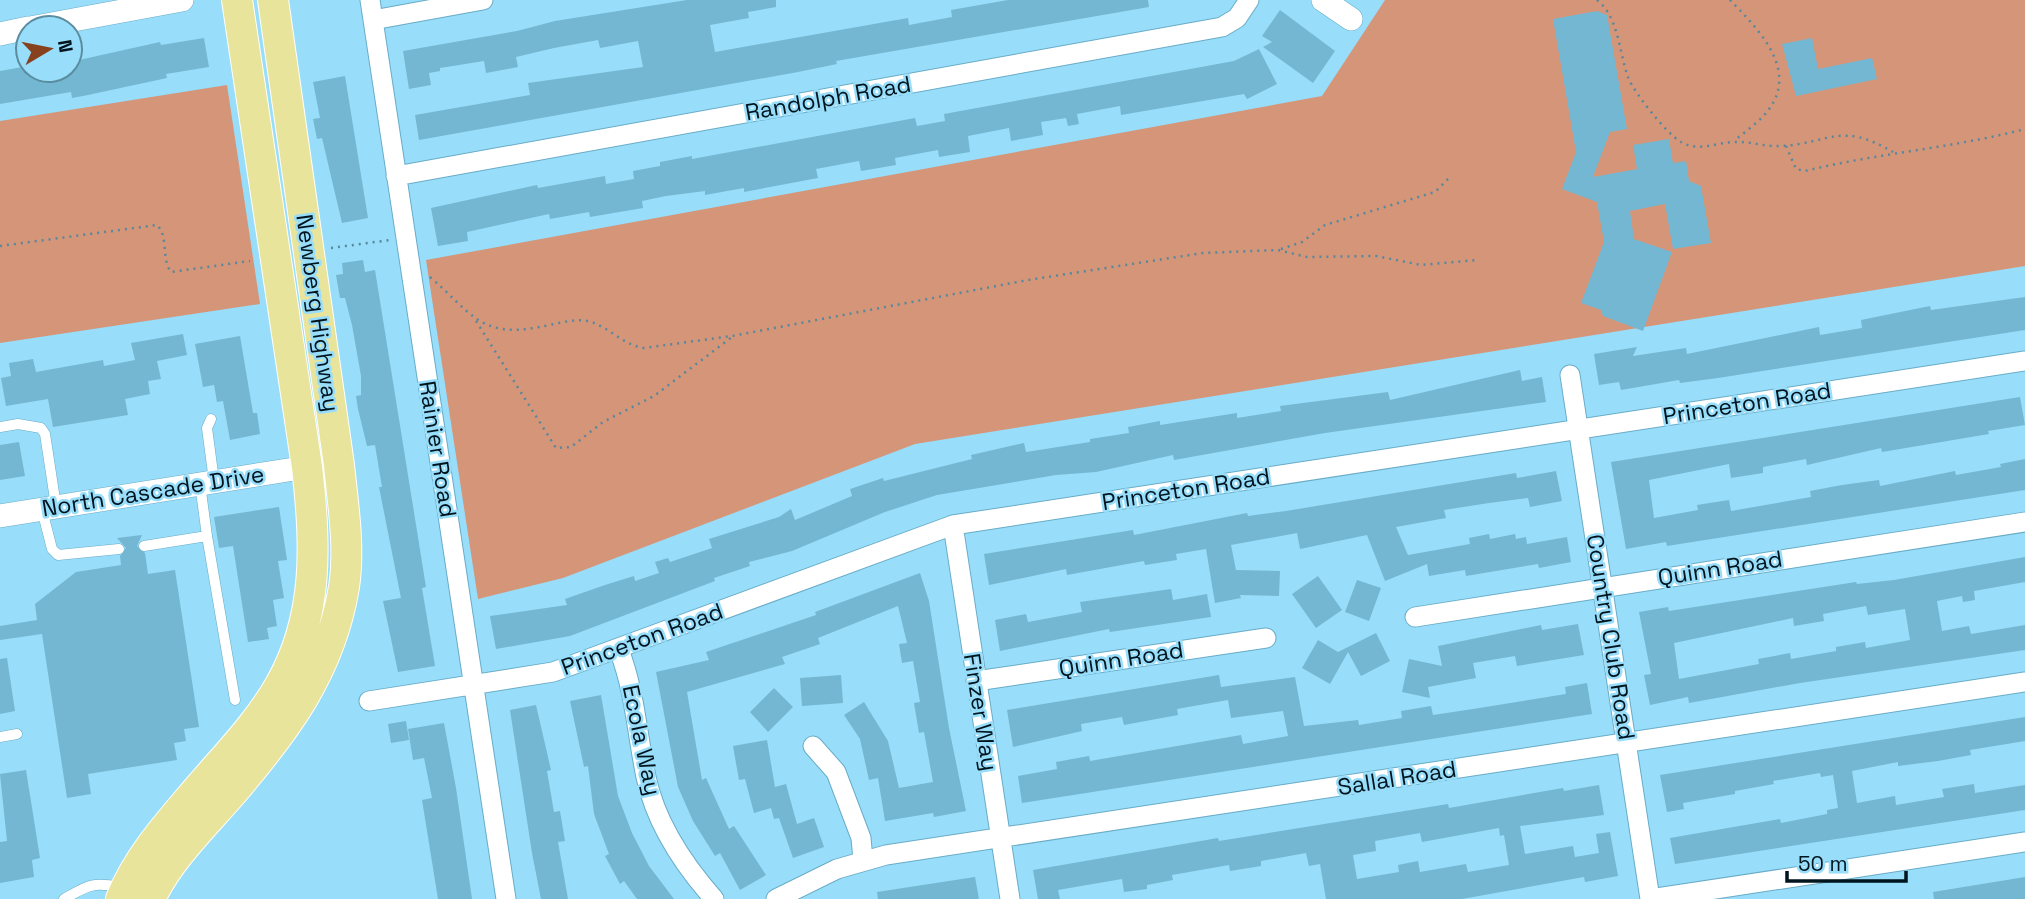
<svg xmlns="http://www.w3.org/2000/svg" width="2025" height="899" font-family="'Space Grotesk',sans-serif">
<style>
.green{fill:#d59579}
.building{fill:#74b7d2;fill-rule:evenodd}
.lines{fill:none;stroke-linecap:round;stroke-linejoin:round}
.service-casing{stroke:#69acc7;stroke-width:11}
.minor-casing{stroke:#69acc7;stroke-width:21}
.tertiary-casing{stroke:#69acc7;stroke-width:24}
.primary-casing{stroke:#fff;stroke-width:32}
.path{stroke:#57889c;stroke-width:2.5;stroke-dasharray:2 5;stroke-linecap:butt}
.service{stroke:#fff;stroke-width:10}
.minor{stroke:#fff;stroke-width:19}
.tertiary{stroke:#fff;stroke-width:23}
.primary{stroke:#e9e49b;stroke-width:30}
.labels{text-anchor:middle;stroke-width:5;stroke-linejoin:round;paint-order:stroke}
.street-label{font-size:23px;fill:#00141e;stroke:#98ddf9}
</style>
<rect width="100%" height="100%" fill="#98ddf9"/>
<path class="green" d="M1385 0H2025V266L915 444 563 578 478 599 426 260 1322 96Z
M227 85 260 304 0 343V121Z"/>
<path class="building" d="M687 0H776V7L748 12 749 18 710 25 715 52 908 18 909 25 952 17 951 10 1008 0H1148L1149 7 836 61 837 64 798 72 419 140 415 115 530 95 528 83 643 67 638 41 600 48 598 40 554 48 516 57 518 67 486 73 484 61 440 68V71L429 73 431 85 409 89 403 51 517 31 555 21Z
M1280 10 1335 51 1313 83 1263 47 1272 42 1262 36Z
M1597 11 1607 15 1627 129 1610 132 1593 177 1637 169 1633 145 1669 139 1673 163 1686 161 1689 181 1701 186 1711 243 1673 249 1665 204 1630 211 1634 239 1672 252 1643 331 1603 316 1601 310 1581 303 1604 242 1597 202 1562 189 1576 152 1553 19Z
M204 38 209 67 166 74 167 78 88 95 72 98 71 92 0 104V71L28 66V70H70V62L160 42 161 45Z
M1812 38 1818 69 1872 58 1877 79 1796 96 1782 44Z
M1259 49 1277 84 1247 99 1244 94 1121 115 1120 106 1077 114 1079 124 1068 126 1066 118 1041 122 1043 135 1011 141 1009 128 968 136 970 152 939 157 938 150 895 158 896 165 861 171 859 161 816 169 818 178 744 192V188L705 195V191L666 196 642 201 643 208 590 217 589 212 550 219 549 214 467 232 468 241 438 246 431 208 537 185 538 188 605 176 606 184 634 179 633 171 660 166V162L692 156V159L915 118 917 126 945 121 944 114 1234 61Z
M345 76 368 218 342 223 322 138 317 139 313 119 320 118 313 82Z
M363 260 365 272 375 270 426 587 422 588 435 666 398 672 383 601 401 598 379 487H382L375 445 367 446 358 409 356 396 361 395V376L352 325 345 298H340L336 275 343 274 342 263Z
M2025 297V330L1718 378 1680 383 1679 380 1621 390 1619 382 1599 385 1594 354 1637 347 1633 356 1686 348 1687 354 1819 327 1820 335 1862 328 1861 320 1930 306 1931 310Z
M183 334 187 355 157 361 161 379 148 381 150 394 125 399 128 415 53 427 48 399 6 406 1 378 11 376 9 363 33 359 36 372 103 360 104 366 135 360 131 343Z
M240 336 253 413H257L260 434 230 440 223 401 217 402 214 385 203 387 195 344Z
M1520 370 1522 381 1542 377 1546 402 1325 433 1174 460 1173 455 1096 472 1056 475 937 495 885 512 792 551 749 562 750 566 714 578 715 581 570 636 496 649 490 616 567 605 565 599 605 585 634 576 635 581 659 573 655 562 668 558 670 562 712 548 709 539 779 517 791 509 795 520 852 496 850 489 883 478 884 481 972 459 971 455 1024 443 1026 452 1090 442V439L1129 433 1128 427 1160 421V425L1237 413V418L1281 411 1280 406 1388 392 1390 400Z
M2020 397 2025 425 1988 431 1989 434 1882 452 1881 448 1807 465 1806 459 1763 467V473L1731 478 1729 464 1649 480 1654 518 1698 510 1697 505 1729 500 1731 511 1811 497 1810 491 1842 485 1879 480 1880 486 1955 471 1956 475 2001 467 2000 464 2025 459V490L1667 546 1666 542 1626 549 1611 462Z
M19 442 25 476 0 480V445Z
M1556 471 1562 501 1530 507 1528 498 1489 503 1444 510 1446 518 1396 527 1408 555 1470 544 1469 538 1489 534 1490 539 1515 534 1516 539 1526 537 1527 544 1567 537 1571 562 1539 568 1538 564 1466 576 1465 570 1429 576 1427 564 1385 581 1367 535 1300 549 1297 533 1231 545 1236 570 1280 571 1279 596 1240 595 1241 598 1215 603 1206 549 1176 554 1177 560 1145 565 1144 561 1067 575 1066 569 989 585 984 554 1133 530 1134 535 1247 513 1248 516 1286 511 1516 473 1517 478Z
M279 507 287 560 278 561 284 598 273 600 277 626 267 628 269 639 248 642 233 546 219 548 214 517Z
M142 535 137 546 145 553 148 574 175 570 199 727 184 729 186 741 174 743 177 760 88 774 91 794 67 798 42 634 0 640V626L37 620 35 604 76 572 121 565 120 556 126 548 117 538Z
M2025 557V582L1974 591 1975 600 1963 602 1962 596 1937 601 1942 631 1969 626 1971 634 2025 625V650L1800 683 1689 703 1688 697 1650 705 1644 675 1651 674 1639 612 1668 607 1669 611 1856 582 1857 584 1894 580ZM1866 606 1868 615 1905 609 1910 640 1866 648 1865 642 1836 647V651L1791 659 1790 653 1758 659 1759 664 1679 679 1674 643 1793 618 1794 626 1824 621 1823 614Z
M920 573 929 601 949 728 966 811 934 817 933 813 885 821 878 778 869 780 860 739 844 715 864 702 888 741 899 788 933 782 924 732 919 733 914 703 920 702 913 661 902 663 899 644 907 643 898 606 818 638 820 644 782 657 785 664 687 692 702 780 706 778 729 829 734 826 766 875 740 890 720 853 715 856 693 821 678 787 656 672 709 660 706 652 816 615 815 612Z
M1318 576 1342 610 1316 628 1292 594Z
M1357 580 1381 588 1369 621 1345 612Z
M1171 589 1173 600 1207 594 1211 617 1110 632 1109 629 1000 651 995 620 1026 614 1028 622 1082 612 1080 602Z
M1578 624 1584 655 1517 666 1515 656 1473 663 1476 678 1428 687 1430 698 1402 692 1409 659 1442 666 1438 646 1541 625 1542 630Z
M1376 633 1390 661 1361 676 1348 652 1330 684 1302 668 1318 640 1338 652Z
M7 658 15 711 0 714V659Z
M841 675 843 703 802 706 800 678Z
M1219 675 1221 687 1295 677 1304 726 1358 720 1359 725 1402 718 1401 711 1431 706 1433 715 1473 709 1566 694 1565 687 1587 683 1592 714 1022 803 1018 776 1057 769 1056 762 1089 756 1090 761 1241 735 1243 744 1288 736 1283 711 1231 718 1228 700 1177 709 1178 715 1124 725 1122 717 1081 724 1082 731 1013 747 1007 710Z
M774 688 793 707 768 732 750 712Z
M601 695 618 796 632 833 649 866 674 899H637L624 881 620 884 605 856 609 854 594 814 588 766 584 767 570 701Z
M536 705 551 770 547 771 554 812 560 811 565 841 558 842 568 899H541L532 853 510 710Z
M2025 717V741L1970 750 1971 755 1938 761 1898 766V762L1852 771 1857 803 1895 796 1896 805 1944 797 1942 789 1974 784 1975 793 2025 785V810L1675 864 1670 838 1780 819 1781 823 1827 814V810L1838 808 1833 775 1821 777 1820 773 1773 781 1774 784 1735 791V794L1683 803 1684 809 1667 812 1660 775Z
M406 721 409 740 391 743 388 724Z
M444 723 456 788 472 899H438L422 800 432 798 424 758 413 760 408 729Z
M767 740 775 787 786 784 797 824 814 818 824 847 793 858 779 818 774 819 771 808 754 813 745 779 739 780 733 746Z
M26 770 40 858 32 860 34 877 0 883V842L7 841 0 774Z
M1599 785 1604 815 1520 826 1525 854 1573 846 1575 857 1599 853 1596 834 1610 832 1618 876 1585 882 1584 877 1462 899H1326L1320 864 1309 866 1306 853 1261 861V866L1230 871 1229 865 1172 875 1173 880 1147 885V889L1124 892 1122 879 1058 890 1060 899H1038L1033 870 1218 838 1219 841 1448 804 1449 808 1563 788 1564 791ZM1499 828 1500 836 1504 835 1509 865 1468 872 1466 864 1420 872 1418 861 1398 865 1399 872 1357 879 1353 855 1376 851 1375 841 1420 833 1422 842Z
M975 877 979 899H878L877 892Z
M2025 877V899H1934L1933 892Z"/>
<g class="lines">
<g class="service-casing">
<path id="service" d="M211 419 207 428 214 481
M0 427 18 424 41 428 45 434 56 506
M42 510 52 549 58 555 119 549
M207 536 235 700
M144 546 207 536 200 484
M0 737 17 734
M64 899C89 885 91 882 121 887"/>
</g>
<g class="minor-casing">
<path id="minor" d="M370 0 506 899
M373 20 483 0
M396 176 1222 27 1237 18 1249 0
M1570 375 1650 899
M953 525 1010 899
M1415 617 2025 522
M619 650C635 691 637 734 646 777 656 824 683 864 714 899
M976 681 1266 638
M369 701 553 672 953 525 2025 361
M813 746 836 772 861 838 863 860
M776 899 837 869 886 855 2025 682
M1650 899 2025 842"/>
</g>
<g class="tertiary-casing">
<path id="tertiary" d="M1323 0 1351 19
M30 28 182 0
M0 34 28 28
M0 516 307 467"/>
</g>
<g class="primary-casing">
<path id="primary" d="M121 899C138 857 168 824 197 790 225 757 258 724 280 685 319 617 316 542 307 467L237 0
M150 899C168 860 203 826 231 794 285 731 330 672 344 587 350 547 343 504 339 465L273 0"/>
</g>
<path class="path" d="M1597 0C1619 17 1619 53 1628 77 1634 93 1667 134 1681 142 1698 152 1715 143 1733 142 1749 141 1765 147 1781 146 1831 143 1840 121 1893 152
M1730 0C1754 25 1795 64 1773 103 1765 118 1747 130 1734 141
M1786 146 1796 169 1805 171C1878 153 1953 148 2025 129
M0 246 157 225C169 237 161 259 171 272L250 261
M331 248 390 240
M1281 249 1302 242 1325 225 1435 192 1449 178
M430 277C470 311 480 339 539 327 553 325 573 318 587 321 609 326 622 345 644 348L732 336 1028 280 1203 253 1278 250 1307 257 1376 256 1421 265 1477 260
M476 321 556 448 571 447 603 422 654 396 732 337"/>
<use href="#service" class="service"/>
<use href="#minor" class="minor"/>
<use href="#tertiary" class="tertiary"/>
<use href="#primary" class="primary"/>
</g>
<g class="labels">
<g class="street-label">
<text transform="translate(828 98) rotate(-10)" y="8">Randolph Road</text>
<text transform="translate(318 313) rotate(82)" y="8">Newberg Highway</text>
<text transform="translate(1747 403) rotate(-9)" y="8">Princeton Road</text>
<text transform="translate(438 449) rotate(81)" y="8">Rainier Road</text>
<text transform="translate(1186 489) rotate(-9)" y="8">Princeton Road</text>
<text transform="translate(153 491) rotate(-9)" y="8">North Cascade Drive</text>
<text transform="translate(1720 568) rotate(-9)" y="8">Quinn Road</text>
<text transform="translate(1611 637) rotate(81)" y="8">Country Club Road</text>
<text transform="translate(642 639) rotate(-20)" y="8">Princeton Road</text>
<text transform="translate(1121 659) rotate(-9)" y="8">Quinn Road</text>
<text transform="translate(981 712) rotate(81)" y="8">Finzer Way</text>
<text transform="translate(642 740) rotate(78)" y="8">Ecola Way</text>
<text transform="translate(1397 778) rotate(-9)" y="8">Sallal Road</text>
</g>
</g>
<g transform="translate(49 49) rotate(80)"><circle r="33" fill="#98ddf9" stroke="#5b8da1" stroke-width="2"/>
<path d="M0-5L12 26L0 18L-12 26Z" fill="#87411d"/>
<text y="-10" font-size="19" font-weight="bold" text-anchor="middle" fill="#00141e">N</text>
</g>
<path d="M1787 871v10h119v-10" fill="none" stroke="#00141e" stroke-width="3.5"/>
<text x="1798" y="871" font-size="21" fill="#00141e" stroke="#98ddf9" stroke-width="5" paint-order="stroke">50 m</text>
</svg>
